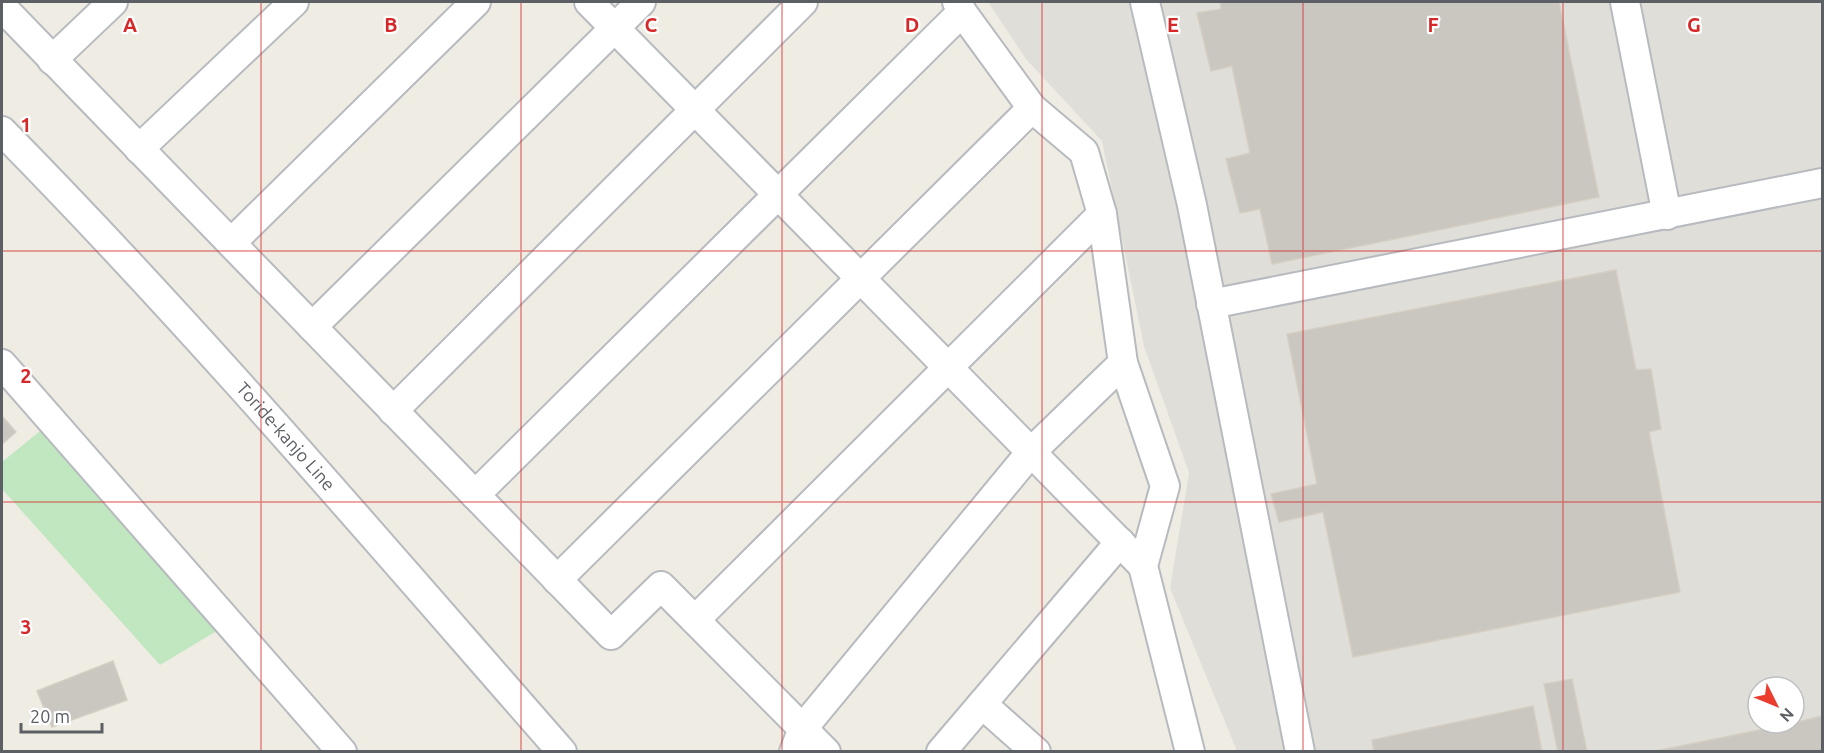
<svg xmlns="http://www.w3.org/2000/svg" width="1824" height="753" font-family="Ubuntu,sans-serif">
<style>
.industrial{fill:#e0ded8;fill-rule:evenodd}
.green{fill:#c0e7c0}
.building{fill:#cac7c1;stroke:#d4cec2;stroke-width:1.5}
.lines{fill:none;stroke-linecap:round;stroke-linejoin:round}
.minor-casing{stroke:#b7babe;stroke-width:32}
.minor{stroke:#fff;stroke-width:28}
.grid{fill:none;stroke:#d62828;stroke-width:1.5;stroke-opacity:0.55}
.labels{text-anchor:middle;stroke-width:4.5;stroke-linejoin:round;paint-order:stroke}
.street-label{font-size:18px;fill:#5c6065;stroke:#fff}
.grid-label{font-size:20px;text-anchor:middle;font-weight:bold;fill:#d62828;stroke:#fff;stroke-width:4.5;stroke-linejoin:round;paint-order:stroke}
</style>
<rect width="100%" height="100%" fill="#efece4"/>
<path class="industrial" d="M988 2H1822V751H1237L1170 588 1189 473 1144 346 1102 141 1026 59ZM1758 687H1794V723H1758Z"/>
<path class="green" d="M45 427 220 629 160 665 2 489V462Z"/>
<path class="building" d="M1220 2H1559L1599 197 1272 264 1260 209 1240 213 1226 159 1250 153 1232 66 1211 71 1197 13 1221 9Z
M1616 270 1636 370 1651 369 1661 429 1649 432 1680 592 1353 657 1323 512 1279 522 1271 494 1317 484 1287 334Z
M2 416 16 432 2 444Z
M113 661 127 700 52 727 37 691Z
M1572 679 1587 752H1558L1544 684Z
M1533 706 1542 752H1374L1372 740Z
M1822 716V752H1651L1794 723Z"/>
<g class="lines">
<g class="minor-casing">
<g id="minor">
<path d="M589 2 1143 566"/>
<path d="M957 2 962 12 1032 108 1084 152 1102 214 1123 363 1165 486 1143 566 1190 752"/>
<path d="M1145 2 1192 205 1300 752"/>
<path d="M1625 2 1667 215"/>
<path d="M2 7 611 635 661 586 826 752"/>
<path d="M52 60 113 2"/>
<path id="s1" d="M2 131C197 329 378 542 562 752"/>
<path d="M139 149 294 2"/>
<path d="M231 243 476 2"/>
<path d="M1211 304 1822 183"/>
<path d="M312 327 641 2"/>
<path d="M2 364 342 752"/>
<path d="M393 411 803 2"/>
<path d="M475 495 962 12"/>
<path d="M557 580 1032 108"/>
<path d="M695 620 1102 214"/>
<path d="M982 704 1036 752"/>
<path d="M794 752 803 728 1031 452 1123 363"/>
<path d="M941 752 1120 542"/>
</g>
</g>
<use href="#minor" class="minor"/>
</g>
<path class="grid" d="M261 2V752M521 2V752M782 2V752M1042 2V752M1303 2V752M1563 2V752M2 251H1822M2 502H1822"/>
<g class="labels">
<g class="street-label">
<text dy="6" stroke="none"><textPath href="#s1" startOffset="417">Toride-kanjo Line</textPath></text>
</g>
</g>
<g class="grid-label">
<text x="130" y="32">A</text>
<text x="391" y="32">B</text>
<text x="651" y="32">C</text>
<text x="912" y="32">D</text>
<text x="1173" y="32">E</text>
<text x="1433" y="32">F</text>
<text x="1694" y="32">G</text>
<text x="26" y="132">1</text>
<text x="26" y="383">2</text>
<text x="26" y="634">3</text>
</g>
<rect width="1824" height="753" fill="none" stroke="#5c6065" stroke-width="6"/>
<g transform="translate(1776 705) rotate(133)"><circle r="28" fill="#ffffff" stroke="#bebfc1" stroke-width="1.5"/>
<path d="M0-4.5L10 22L0 15L-10 22Z" fill="#eb3d2d"/>
<text y="-9" font-size="16" font-weight="bold" text-anchor="middle" fill="#5c6065">N</text>
</g>
<path d="M21 723v9h81v-9" fill="none" stroke="#5c6065" stroke-width="3"/>
<text x="30" y="723" font-size="18" fill="#5c6065" stroke="#ffffff" stroke-width="4.5" paint-order="stroke">20 m</text>
</svg>
